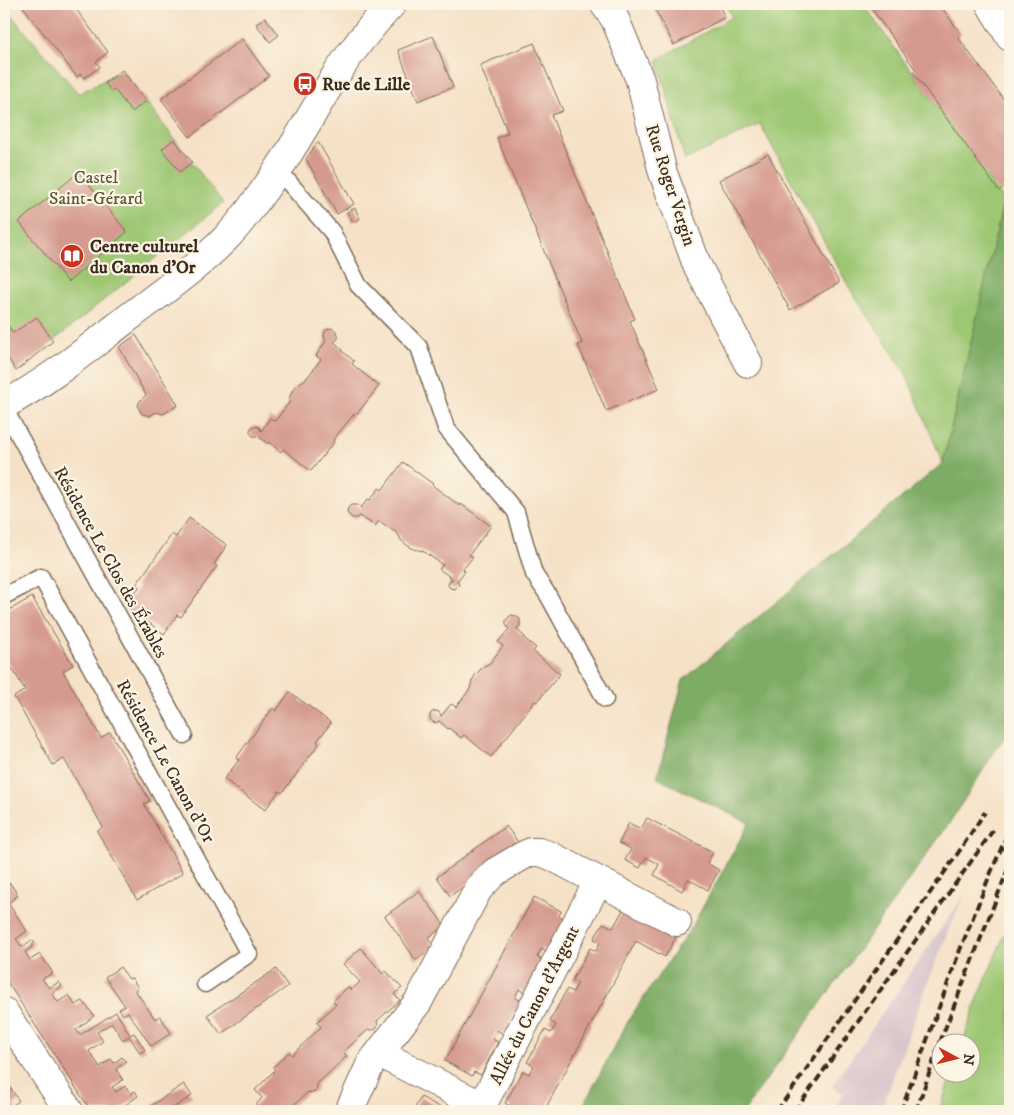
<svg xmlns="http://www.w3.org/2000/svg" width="1014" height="1115" font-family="'IM FELL DW Pica',serif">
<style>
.industrial{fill:#d2bdc6}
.green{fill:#9dc773;stroke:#6c7848}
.forest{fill:#7eac65;stroke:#5c6b42}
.building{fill:#d59a8f}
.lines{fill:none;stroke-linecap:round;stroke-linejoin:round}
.service-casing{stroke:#7c6a59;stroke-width:19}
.minor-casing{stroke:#7c6a59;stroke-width:30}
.tertiary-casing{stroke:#7c6a59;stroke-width:30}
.service{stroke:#fff;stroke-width:16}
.minor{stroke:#fff;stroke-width:28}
.tertiary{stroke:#fff;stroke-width:28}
.rail{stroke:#3b2a1e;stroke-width:4;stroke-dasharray:8 4;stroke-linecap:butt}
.labels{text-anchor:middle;stroke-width:4.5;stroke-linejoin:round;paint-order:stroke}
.poi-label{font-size:18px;font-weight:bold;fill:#3b2a1e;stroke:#fcf5e5;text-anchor:start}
.park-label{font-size:18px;fill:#585938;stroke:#fcf5e5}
.street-label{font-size:18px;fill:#3b2a1e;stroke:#fcf5e5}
</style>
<rect width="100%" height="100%" fill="#fcf5e5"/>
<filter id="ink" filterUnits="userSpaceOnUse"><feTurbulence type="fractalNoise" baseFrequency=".02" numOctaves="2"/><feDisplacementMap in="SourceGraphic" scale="10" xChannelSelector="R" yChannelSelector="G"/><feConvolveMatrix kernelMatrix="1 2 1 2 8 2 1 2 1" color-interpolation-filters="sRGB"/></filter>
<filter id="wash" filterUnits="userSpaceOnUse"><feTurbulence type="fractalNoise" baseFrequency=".0096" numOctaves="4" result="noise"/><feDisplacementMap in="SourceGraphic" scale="20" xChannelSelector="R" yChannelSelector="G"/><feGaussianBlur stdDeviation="1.12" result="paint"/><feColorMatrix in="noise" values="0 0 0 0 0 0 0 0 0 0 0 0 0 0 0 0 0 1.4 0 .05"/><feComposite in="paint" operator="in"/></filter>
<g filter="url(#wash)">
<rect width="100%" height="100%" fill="#f5e1c6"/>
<path class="industrial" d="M965 894 949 929 925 990 881 1111H832L844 1094 832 1086Z"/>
<path class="green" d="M726 4H863L1004 200 943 463 905 372 849 287 760 124 685 160 657 60 732 17Z
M4 7 79 94 122 70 223 203 30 360 4 319Z
M1010 921V1111H939L952 1073 972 1072V1042H963L977 1000Z"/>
<path class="forest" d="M1010 195V728L950 822 744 1111H580L631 1016 693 925 749 823 657 778 683 680 943 463 1004 200Z"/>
<g id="blocks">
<path class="building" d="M21 4H72L108 52 96 62 100 67 84 78 80 74 77 77Z
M652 4H718L725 17 674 45Z
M868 4H939L961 34 958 37 1010 108V182L999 191 913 72 916 70Z
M265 17 279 35 270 42 256 24Z
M433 36 453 87 418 101 398 50Z
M242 39 269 76 190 137 161 99Z
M534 43 563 111 551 115 635 319 630 321 659 389 606 411 578 345 582 343 497 138 508 133 480 65Z
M122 70 146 101 132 112 114 89 111 91 105 83Z
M174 139 192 162 180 172 162 149Z
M318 142 354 204 337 214 306 159Z
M768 154 839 283 790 310 719 180Z
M79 172 127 232 68 282 19 222Z
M355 208 360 219 353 222 347 212Z
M37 317 53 341 16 371 4 352V320L13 333Z
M331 328 335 330 338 334V339L334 342 343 350 342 351 354 361 352 364 379 386 356 415 354 414 333 440 334 442 311 471 283 449 281 452 269 442 268 444 258 436H253L250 432V430L252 427 255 426 259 427 261 431 270 418 275 421 289 403 290 396 293 389 298 384 307 378 321 359 316 356 326 341 324 336 325 332 326 330Z
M136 335 178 405 163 414 156 412 150 416 142 414 138 407 139 402 146 395 119 347Z
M403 462 433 484 432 485 460 506 461 504 491 526 469 555 473 557 463 569 465 571 457 581 459 585 455 589 450 588 448 585 450 580 453 579 439 569 443 565 423 551 414 549 408 546 401 540 398 534 379 521 375 526 360 516 357 518H352L347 513 348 508 351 505H358L361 508 368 499 370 500 379 488 382 490Z
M189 518 227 545 214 564 217 566 181 617 177 615 164 634 126 606 139 587 136 585 172 534 176 537Z
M32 597 73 665 63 671 101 738 110 732 150 801 144 804 183 873 137 900 97 831 103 827 64 759 53 765 14 697 25 690 4 655V613Z
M512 615 516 616 520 619V626L516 629 525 637 524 638 536 648 533 651 560 674 537 702 535 701 491 757 464 735 461 738 449 728 448 729 439 721 436 723 433 722 430 719V715L432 712 436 711 439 712 441 716 451 704 456 707 470 689 472 681 476 674 484 666 489 664 503 646 498 642 509 629 506 625V620L510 616Z
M290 692 331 723 317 741 319 744 282 793 279 791 265 810 224 779 239 760 236 758 273 708 276 711Z
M647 818 713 852 707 863 719 870 708 890 688 879 682 891 654 875 659 864 646 857 640 868 625 860 631 849 619 843 629 823 641 829Z
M506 826 521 846 450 896 437 877Z
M10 883 18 895 8 903 27 931 16 939 22 947 32 940 35 943 32 945V947L25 952 30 960 40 954 53 973 42 979 49 988 59 982 62 986 52 994 58 1002 69 995 75 1005 83 1001 94 1016 76 1030 80 1035 116 1012 130 1035 134 1033 145 1050 140 1053 129 1036 123 1040 112 1023 97 1032 103 1041 89 1051 100 1067 111 1059 114 1063 122 1057 126 1062 116 1069 123 1080 112 1087 116 1092 125 1086 131 1094 135 1091 138 1096 117 1111H91L4 977V887Z
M419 891 445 926 428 938 434 947 416 960 385 916Z
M534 897 561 911 559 916 565 919 548 952 542 948 537 957 543 960 525 993 519 989 515 998 521 1001 503 1034 497 1030 492 1039 498 1042 481 1075 474 1072 472 1076 445 1061Z
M624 908 676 937 665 957 636 941 544 1111H509L511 1107 505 1103 523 1071 529 1074 531 1070 534 1066 527 1062 545 1030 551 1033 556 1025 550 1021 567 989 573 992 578 983 572 980 590 948 596 951 598 947 600 942 594 939 603 923 613 928Z
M361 948 383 974 386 971 402 988 394 994 400 1000 377 1021 378 1025 376 1029 372 1030H368L343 1052 347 1056 317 1084V1088L315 1092 311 1093 308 1092 287 1111H247L255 1106 262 1098 255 1090 275 1070 273 1067 289 1052 292 1055 321 1027 317 1022 336 1004 333 1001 348 987 351 990 360 982 343 964Z
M120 967 129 979 132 978 138 988 135 990 155 1019 160 1016 171 1033 151 1046 128 1012 123 1015 119 1009 125 1006 105 977Z
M276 969 288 986 221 1034 207 1015Z
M4 1078 19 1101 13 1105 17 1111H4Z
M184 1084 192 1096 168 1111H143Z
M421 1097 447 1111H413Z"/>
</g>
</g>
<g filter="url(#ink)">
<use href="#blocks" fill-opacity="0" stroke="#7c6a59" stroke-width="1"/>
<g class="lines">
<g class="service-casing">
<path id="service" d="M278 170 332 232 359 286 419 347 446 428 516 512 534 574 548 595 605 699
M4 408 184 735
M4 596 41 577 249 954 205 984"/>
</g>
<g class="minor-casing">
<path id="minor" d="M604 4 615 19 640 80 663 173 697 265 748 363
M990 4 1010 37
M4 1012 69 1111
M379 1053 482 1106 598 881
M349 1111 371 1063 418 1002 479 888 495 872 524 855 531 852H539L549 855 677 922"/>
</g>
<g class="tertiary-casing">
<path id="tertiary" d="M4 405C47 382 85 351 124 321 159 294 196 269 227 237 240 224 251 208 262 193 289 157 310 116 334 78 351 51 371 26 392 4"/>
</g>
<use href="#service" class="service"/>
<use href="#minor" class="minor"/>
<use href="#tertiary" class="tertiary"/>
<path class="rail" d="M777 1111 958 853 985 812
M795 1111 994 829
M901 1111 960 950 989 877 1010 828
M916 1111 943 1034 1010 864"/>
</g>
</g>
<defs>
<g id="bus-disc" transform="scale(1.25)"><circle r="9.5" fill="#c8321e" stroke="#fcf5e5"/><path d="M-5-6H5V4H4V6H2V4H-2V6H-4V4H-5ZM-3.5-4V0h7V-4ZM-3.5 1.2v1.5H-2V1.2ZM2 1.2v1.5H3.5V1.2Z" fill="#fff"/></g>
<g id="library-disc" transform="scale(1.25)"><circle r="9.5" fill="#c8321e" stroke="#fcf5e5"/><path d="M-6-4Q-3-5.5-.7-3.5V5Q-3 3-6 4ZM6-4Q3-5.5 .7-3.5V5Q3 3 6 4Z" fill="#fff"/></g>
</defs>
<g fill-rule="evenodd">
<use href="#bus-disc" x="305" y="84"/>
<use href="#library-disc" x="72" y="256"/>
</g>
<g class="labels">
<g class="poi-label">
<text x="322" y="90">Rue de Lille</text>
<text x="90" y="252">Centre culturel<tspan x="90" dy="21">du Canon d'Or</tspan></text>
</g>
<g class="park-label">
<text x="96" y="183">Castel<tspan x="96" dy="21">Saint-Gérard</tspan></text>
</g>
<g class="street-label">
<text transform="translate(671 185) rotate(72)" y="6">Rue Roger Vergin</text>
<text transform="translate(111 562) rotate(61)" y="6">Résidence Le Clos des Érables</text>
<text transform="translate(166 761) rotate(61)" y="6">Résidence Le Canon d'Or</text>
<text transform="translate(534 1005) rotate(-63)" y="6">Allée du Canon d'Argent</text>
</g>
</g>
<rect width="1014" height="1115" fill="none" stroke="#fcf5e5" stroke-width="20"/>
<g transform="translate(956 1058) rotate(97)"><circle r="24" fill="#fcf5e5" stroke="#afa495"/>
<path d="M0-4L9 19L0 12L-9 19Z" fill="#c8321e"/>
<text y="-8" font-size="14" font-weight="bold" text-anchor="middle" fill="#3b2a1e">N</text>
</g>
</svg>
